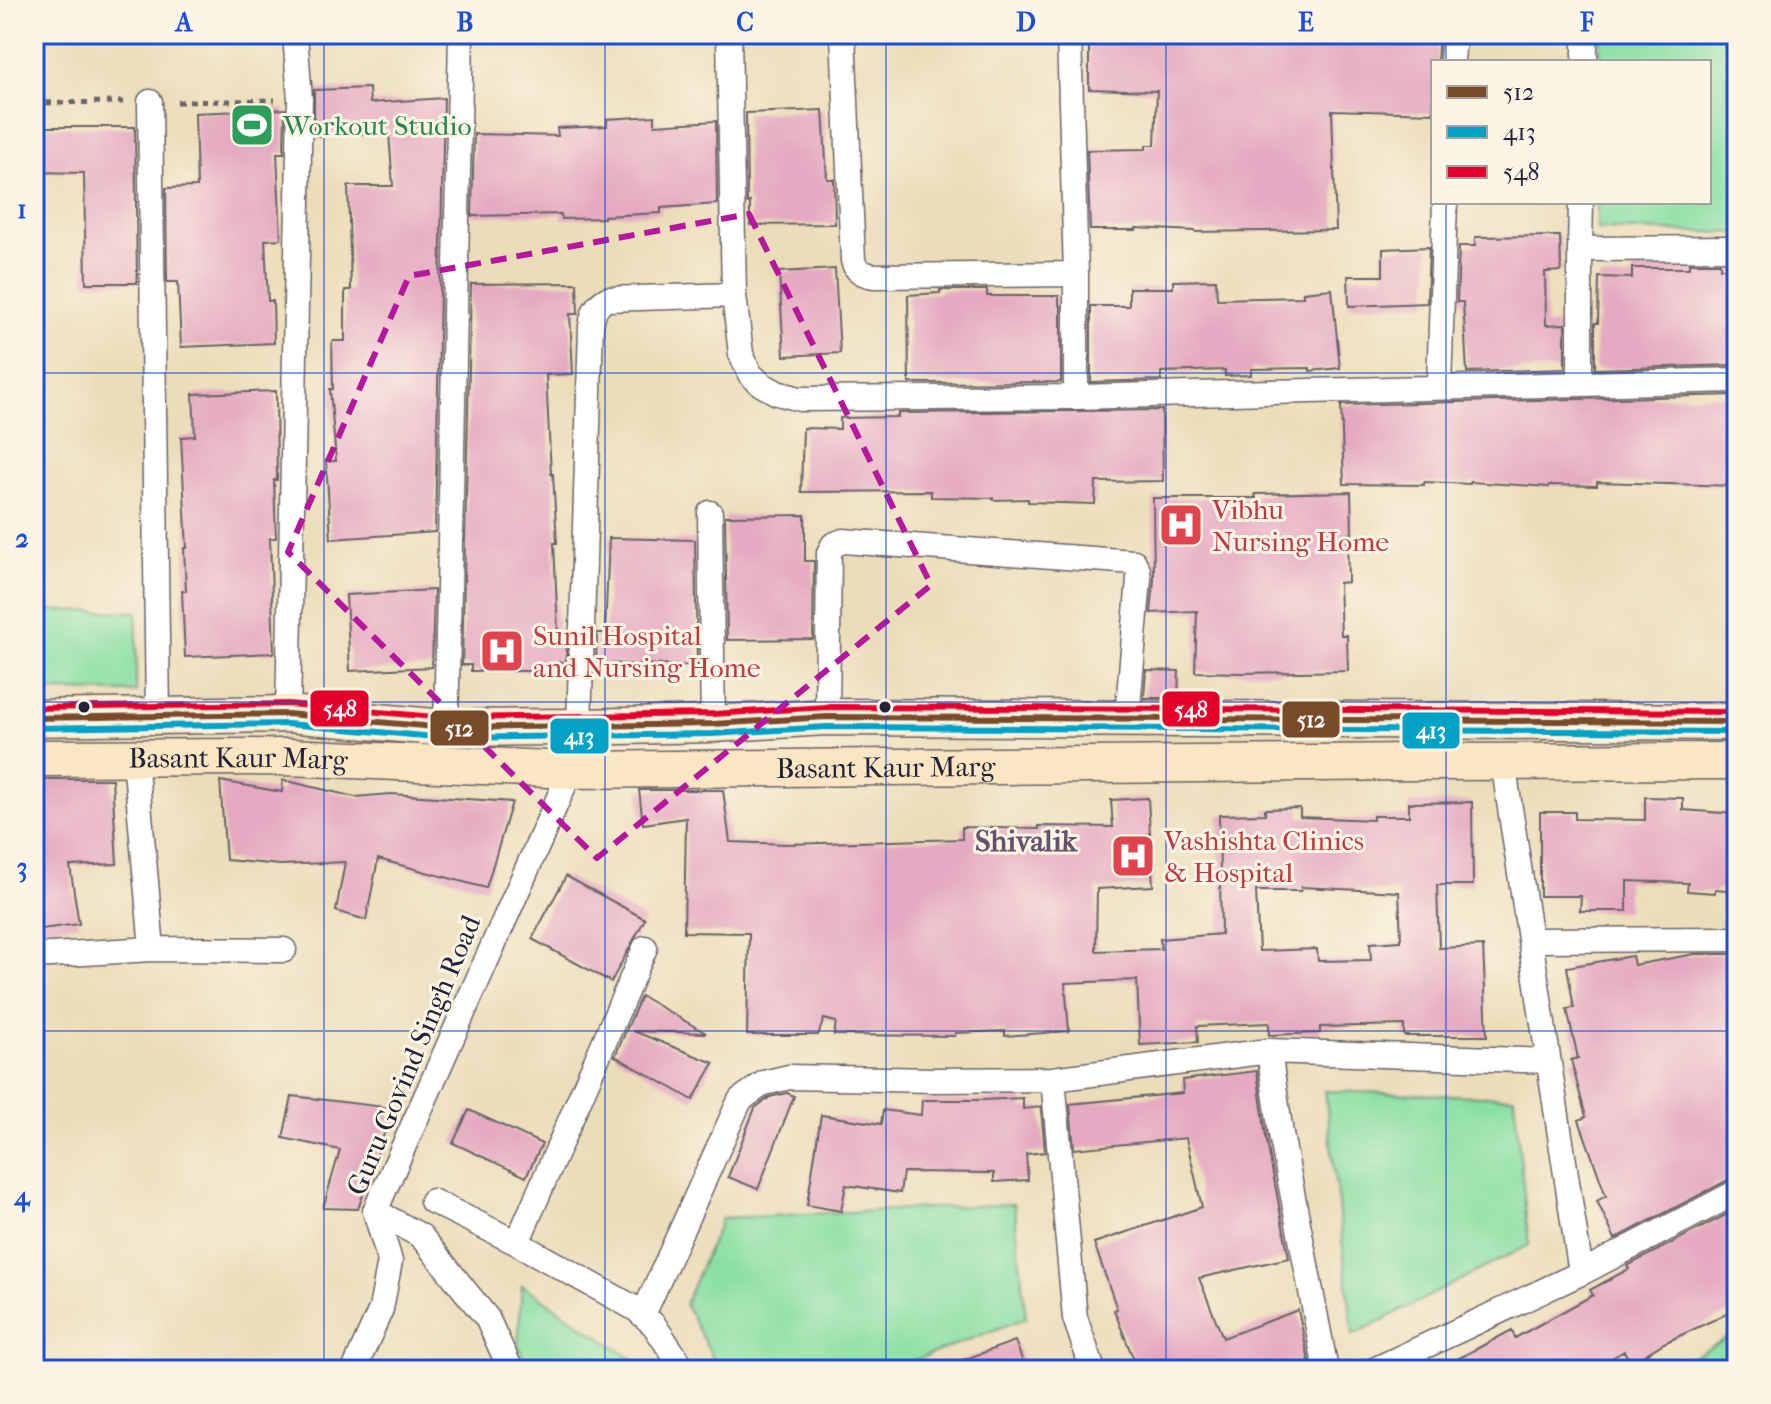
<svg xmlns="http://www.w3.org/2000/svg" width="1771" height="1404" font-family="'IM FELL French Canon',serif">
<style>
.green{fill:#88dfa3;stroke:#55806f;stroke-width:2}
.building{fill:#e5aac1;fill-rule:evenodd}
.lines{fill:none;stroke-linecap:round;stroke-linejoin:round}
.minor-casing{stroke:#696367;stroke-width:27}
.secondary-casing{stroke:#696367;stroke-width:39}
.path{stroke:#696367;stroke-width:5;stroke-dasharray:6 6;stroke-linecap:butt}
.minor{stroke:#fff;stroke-width:24}
.secondary{stroke:#fbe6c4;stroke-width:36}
.bus-1-casing{stroke:#fcf5e5;stroke-width:12}
.bus-2-casing{stroke:#fcf5e5;stroke-width:12}
.bus-3-casing{stroke:#fcf5e5;stroke-width:12}
.bus-1{stroke:#7a4b2a;stroke-width:6}
.bus-2{stroke:#02a2c7;stroke-width:6}
.bus-3{stroke:#e4002b;stroke-width:6}
.marked{fill:none;stroke:#b5179e;stroke-width:6;stroke-dasharray:16 10;stroke-linejoin:round}
.grid{fill:none;stroke:#1d4ed8;stroke-width:2;stroke-opacity:0.55}
.bus-dot{fill:#22223b;stroke:#fcf5e5;stroke-width:3}
.labels{text-anchor:middle;stroke-width:6;stroke-linejoin:round;paint-order:stroke}
.leisure-label{font-size:28px;fill:#27864d;stroke:#fcf5e5;text-anchor:start}
.health-label{font-size:28px;fill:#be3a42;stroke:#fcf5e5;text-anchor:start}
.street-label{font-size:28px;fill:#22223b;stroke:#fcf5e5}
.neighbourhood-label{font-size:30px;font-weight:bold;fill:#66526a;stroke:#fcf5e5}
.line-badge{stroke:#fcf5e5;stroke-width:3}
.badge-label{font-size:22px;text-anchor:middle;font-weight:bold;fill:#fff}
.neatline{fill:none;stroke:#1d4ed8;stroke-width:3}
.grid-label{font-size:26px;text-anchor:middle;font-weight:bold;fill:#1d4ed8}
</style>
<rect width="100%" height="100%" fill="#fcf5e5"/>
<filter id="ink" filterUnits="userSpaceOnUse"><feTurbulence type="fractalNoise" baseFrequency=".0125" numOctaves="2"/><feDisplacementMap in="SourceGraphic" scale="16" xChannelSelector="R" yChannelSelector="G"/><feConvolveMatrix kernelMatrix="1 2 1 2 8 2 1 2 1" color-interpolation-filters="sRGB"/></filter>
<filter id="wash" filterUnits="userSpaceOnUse"><feTurbulence type="fractalNoise" baseFrequency=".006" numOctaves="4" result="noise"/><feDisplacementMap in="SourceGraphic" scale="32" xChannelSelector="R" yChannelSelector="G"/><feGaussianBlur stdDeviation="1.8" result="paint"/><feColorMatrix in="noise" values="0 0 0 0 0 0 0 0 0 0 0 0 0 0 0 0 0 1.4 0 .05"/><feComposite in="paint" operator="in"/></filter>
<g filter="url(#wash)">
<rect width="100%" height="100%" fill="#ecddba"/>
<path class="green" d="M1601 34H1737V233L1597 229V202H1709V62H1600Z
M34 610 137 612 136 692 34 691Z
M1325 1091 1514 1097 1529 1245 1353 1335Z
M1014 1204 1026 1318 889 1370H719L685 1304 722 1218Z
M522 1285 649 1370H527L518 1343Z
M1737 1333V1370H1668Z"/>
<g id="blocks">
<path class="building" d="M1089 34H1439L1437 62H1433V113L1332 110 1336 230 1195 232V231L1136 228V230H1090L1087 150 1146 149V145H1155L1157 91 1089 89Z
M369 88 370 103 444 98 435 532 331 539 326 461H336L330 389H333L332 341H345V290H351L348 186H393L389 133 314 136V90Z
M285 109 284 153H277L281 239 265 240 268 301H273L274 343 181 347 178 282H167L166 188 197 187 195 113Z
M823 110 827 179H834L835 224 750 225V202L747 203 746 113Z
M655 116V125L716 121 717 204 661 208V213L604 216V218L562 219 561 214 472 216 474 134 558 136 557 128 607 126V119Z
M34 127H135L137 283H86L84 173 34 172Z
M1560 236 1561 271 1545 272 1546 325 1565 324V369L1467 372 1463 302H1457L1459 246H1475V237Z
M1429 247 1427 303 1349 306 1348 276H1383V249Z
M1689 263H1720V268H1737V365L1595 369V323H1598L1599 277 1632 278V268H1689Z
M835 269 840 353 784 356 779 272Z
M1216 280 1217 299 1303 297V292L1332 289 1340 368 1310 371V368L1251 369V375L1225 376V370L1161 372V380L1091 382V306H1129V288H1173V281Z
M577 283 578 314H570L573 374 546 375 551 474H553L557 543H554L558 633H567L566 663 559 662V671H471V665H462L471 284Z
M940 290H987V296H1059V305L1061 306V382L909 383 908 295 940 293Z
M276 391 277 480H274L276 538H270L274 653 185 657 182 591H186L184 548H187L181 437 195 436 193 394Z
M1736 395 1737 486 1597 482V486L1549 485V487L1470 482V484L1424 482V485L1344 484 1341 405Z
M1162 410 1163 481 1096 482 1095 504 1028 502V499L993 500V498L931 497V491L801 492 803 428 840 429V418L898 417V413Z
M1351 492 1352 534H1347L1348 582 1339 583 1341 635H1347L1348 671 1241 673 1195 672 1197 611 1151 613 1154 580 1153 498H1256L1255 494Z
M805 515V561H814L813 639 727 640 725 516Z
M609 538 695 540 697 666 596 663 597 633H605Z
M434 590 432 667 350 671 346 595Z
M1146 670 1179 671 1178 698H1144Z
M34 779H112L117 864 70 866 79 924 34 930Z
M283 780 355 797 391 794 512 802 486 888 378 859 366 920 336 911 345 862 281 865 226 860 220 781 282 792Z
M639 790H723L730 842 787 844 962 839V827L1039 829V826L1113 827 1111 800 1148 798 1153 886 1097 889 1096 951 1161 949 1160 939 1221 934 1219 815 1265 814V809L1300 808V817L1373 820V816H1409V803L1472 802 1473 885H1437L1439 948 1483 946 1487 1036H1404V1025L1320 1027V1033L1269 1035V1023L1197 1026 1198 1042 1140 1045 1137 980 1065 983 1069 1031 1005 1036V1031L955 1033V1036L834 1035 836 1022 824 1019 818 1035H747L749 933 684 932 686 818 643 824ZM1301 887 1399 892 1401 941 1370 943 1371 960 1318 961 1317 949 1259 951 1256 891H1301Z
M1645 797 1683 798V810L1737 814V891L1715 889V893L1687 891 1688 883 1627 881V911H1580L1581 896H1540V812H1575V819L1645 820Z
M566 876 645 919 611 982 532 939Z
M1695 954H1737V1177L1730 1179 1615 1239 1597 1201 1606 1196 1579 1120 1586 1117 1571 1060 1578 1058 1567 1009 1574 1008 1567 967 1632 956 1634 965Z
M641 996 706 1033 633 1031 714 1063 693 1100 615 1056Z
M1257 1071 1266 1137 1289 1258 1199 1278 1223 1338 1298 1310 1311 1370H1138L1114 1310 1117 1309 1094 1243 1202 1207 1186 1138 1074 1149 1070 1104 1183 1093 1182 1080Z
M787 1093 794 1096 758 1189 728 1177 755 1108 770 1097Z
M292 1096 393 1108 358 1209 323 1208 340 1150 283 1138Z
M1023 1098V1109L1041 1107 1045 1152 1026 1154 1028 1180 994 1182V1173L903 1172 900 1193 846 1185 841 1211 807 1205 821 1115 881 1124 883 1110 921 1115 922 1100H982Z
M469 1110 542 1144 526 1177 453 1143Z
M1737 1209V1309L1664 1343 1631 1363 1624 1351 1591 1370H1437L1512 1330 1515 1338 1593 1295 1590 1290 1629 1269 1627 1266Z
M1015 1341 1026 1370H944V1367Z"/>
</g>
</g>
<g filter="url(#ink)">
<use href="#blocks" fill-opacity="0" stroke="#696367" stroke-width="2"/>
<g class="lines">
<g class="minor-casing">
<path id="minor" d="M729 34 734 295 741 354 750 374 761 384 777 393 800 399 1076 397V274
M843 34 853 260C855 271 863 274 874 276L1076 274 1069 34
M1452 62 1454 34
M1585 62V34
M150 102 158 716
M1581 202 1580 249 1737 248
M1580 249V384
M1439 387 1445 202
M1076 397 1737 380
M710 513 713 724
M288 714 300 99 295 34
M827 717 829 553 833 545 843 541 1134 562 1138 570 1139 579 1127 719
M446 728 461 34
M135 758 152 949
M1503 762 1581 1273
M1530 940 1737 939
M34 956 152 949 284 950
M1269 1051 1281 1134 1326 1370
M1053 1079 1075 1318 1093 1370
M432 1201 517 1243 636 1309 654 1325 684 1370
M375 1211 421 1236 487 1318 511 1370
M517 1243 645 948
M643 1315 740 1100 764 1083 789 1077 933 1080 1053 1079 1269 1051 1548 1061
M354 1370 381 1309 390 1261 375 1211 571 770 579 727 591 326C593 313 595 306 607 299L734 295
M1374 1370 1581 1273 1737 1192"/>
</g>
<g class="secondary-casing">
<g id="secondary">
<path d="M34 718 288 714 446 728 579 727 713 724 827 717 1737 722"/>
<path id="s1" d="M34 758 288 757 571 770 1416 762 1737 761"/>
</g>
</g>
<path class="path" d="M177 102 275 100
M34 103 123 102"/>
<use href="#minor" class="minor"/>
<use href="#secondary" class="secondary"/>
<g class="bus-1-casing">
<path id="bus-1" d="M34 718 288 714 446 728 713 724 827 717 1737 722"/>
</g>
<g class="bus-2-casing">
<path id="bus-2" d="M34 728 288 724 446 738 713 734 827 727 1737 732"/>
</g>
<g class="bus-3-casing">
<path id="bus-3" d="M34 708 288 704 446 718 713 714 827 707 1737 712"/>
</g>
<use href="#bus-1" class="bus-1"/>
<use href="#bus-2" class="bus-2"/>
<use href="#bus-3" class="bus-3"/>
</g>
</g>
<path class="marked" d="M749 214 931 585 597 858 288 552 409 276Z"/>
<path class="grid" d="M324 34V1370M605 34V1370M886 34V1370M1166 34V1370M1446 34V62M1446 202V1370M34 373H1737M34 702H1737M34 1031H1737"/>
<defs>
<g id="stadium-square" transform="scale(2.3)"><rect x="-9" y="-9" width="18" height="18" rx="4" fill="#2e9e5b" stroke="#fcf5e5"/><path d="M0-5a6.5 5 0 1 0 0 10a6.5 5 0 1 0 0-10ZM-3.5-1.8h7v3.6h-7Z" fill="#fff"/></g>
<g id="hospital-square" transform="scale(2.3)"><rect x="-9" y="-9" width="18" height="18" rx="4" fill="#e0444e" stroke="#fcf5e5"/><path d="M-5-5h3v3.5h4V-5h3V5h-3V1.5h-4V5h-3Z" fill="#fff"/></g>
</defs>
<g fill-rule="evenodd">
<use href="#stadium-square" x="252" y="125"/>
<use href="#hospital-square" x="1181" y="525"/>
<use href="#hospital-square" x="502" y="651"/>
<use href="#hospital-square" x="1133" y="856"/>
</g>
<g class="bus-dot">
<circle cx="84" cy="707" r="7"/>
<circle cx="885" cy="707" r="7"/>
</g>
<g class="labels">
<g class="leisure-label">
<text x="283" y="135">Workout Studio</text>
</g>
<g class="health-label">
<text x="1212" y="519">Vibhu<tspan x="1212" dy="32">Nursing Home</tspan></text>
<text x="533" y="645">Sunil Hospital<tspan x="533" dy="32">and Nursing Home</tspan></text>
<text x="1164" y="850">Vashishta Clinics<tspan x="1164" dy="32">&amp; Hospital</tspan></text>
</g>
<g class="street-label">
<text dy="10" stroke="none"><textPath href="#s1" startOffset="204">Basant Kaur Marg</textPath></text>
<text dy="10" stroke="none"><textPath href="#s1" startOffset="852">Basant Kaur Marg</textPath></text>
<text transform="translate(413 1055) rotate(-67)" y="10">Guru Govind Singh Road</text>
</g>
<g class="neighbourhood-label">
<text x="1026" y="851">Shivalik</text>
</g>
</g>
<g class="line-badge">
<rect x="309" y="689" width="61" height="39" rx="8" fill="#e4002b"/>
<rect x="1161" y="690" width="60" height="38" rx="8" fill="#e4002b"/>
<rect x="1281" y="700" width="60" height="39" rx="8" fill="#7a4b2a"/>
<rect x="429" y="709" width="61" height="38" rx="8" fill="#7a4b2a"/>
<rect x="1401" y="711" width="60" height="39" rx="8" fill="#02a2c7"/>
<rect x="549" y="717" width="61" height="38" rx="8" fill="#02a2c7"/>
</g>
<g class="badge-label">
<text x="340" y="716">548</text>
<text x="1191" y="717">548</text>
<text x="1311" y="727">512</text>
<text x="459" y="736">512</text>
<text x="1431" y="738">413</text>
<text x="579" y="744">413</text>
</g>
<rect width="1771" height="1404" fill="none" stroke="#fcf5e5" stroke-width="88"/>
<rect x="1431" y="60" width="280" height="144" fill="#fcf5e5" stroke="#a5a1a1" stroke-width="2"/>
<rect x="1447" y="86" width="40" height="12" fill="#7a4b2a" stroke="#a5a1a1" stroke-width="2"/>
<text x="1503" y="100" font-size="24" fill="#22223b">512</text>
<rect x="1447" y="126" width="40" height="12" fill="#02a2c7" stroke="#a5a1a1" stroke-width="2"/>
<text x="1503" y="140" font-size="24" fill="#22223b">413</text>
<rect x="1447" y="166" width="40" height="12" fill="#e4002b" stroke="#a5a1a1" stroke-width="2"/>
<text x="1503" y="180" font-size="24" fill="#22223b">548</text>
<rect x="44" y="44" width="1683" height="1316" class="neatline"/>
<g class="grid-label">
<text x="184" y="31">A</text>
<text x="465" y="31">B</text>
<text x="745" y="31">C</text>
<text x="1026" y="31">D</text>
<text x="1306" y="31">E</text>
<text x="1587" y="31">F</text>
<text x="22" y="218">1</text>
<text x="22" y="547">2</text>
<text x="22" y="876">3</text>
<text x="22" y="1205">4</text>
</g>
</svg>
